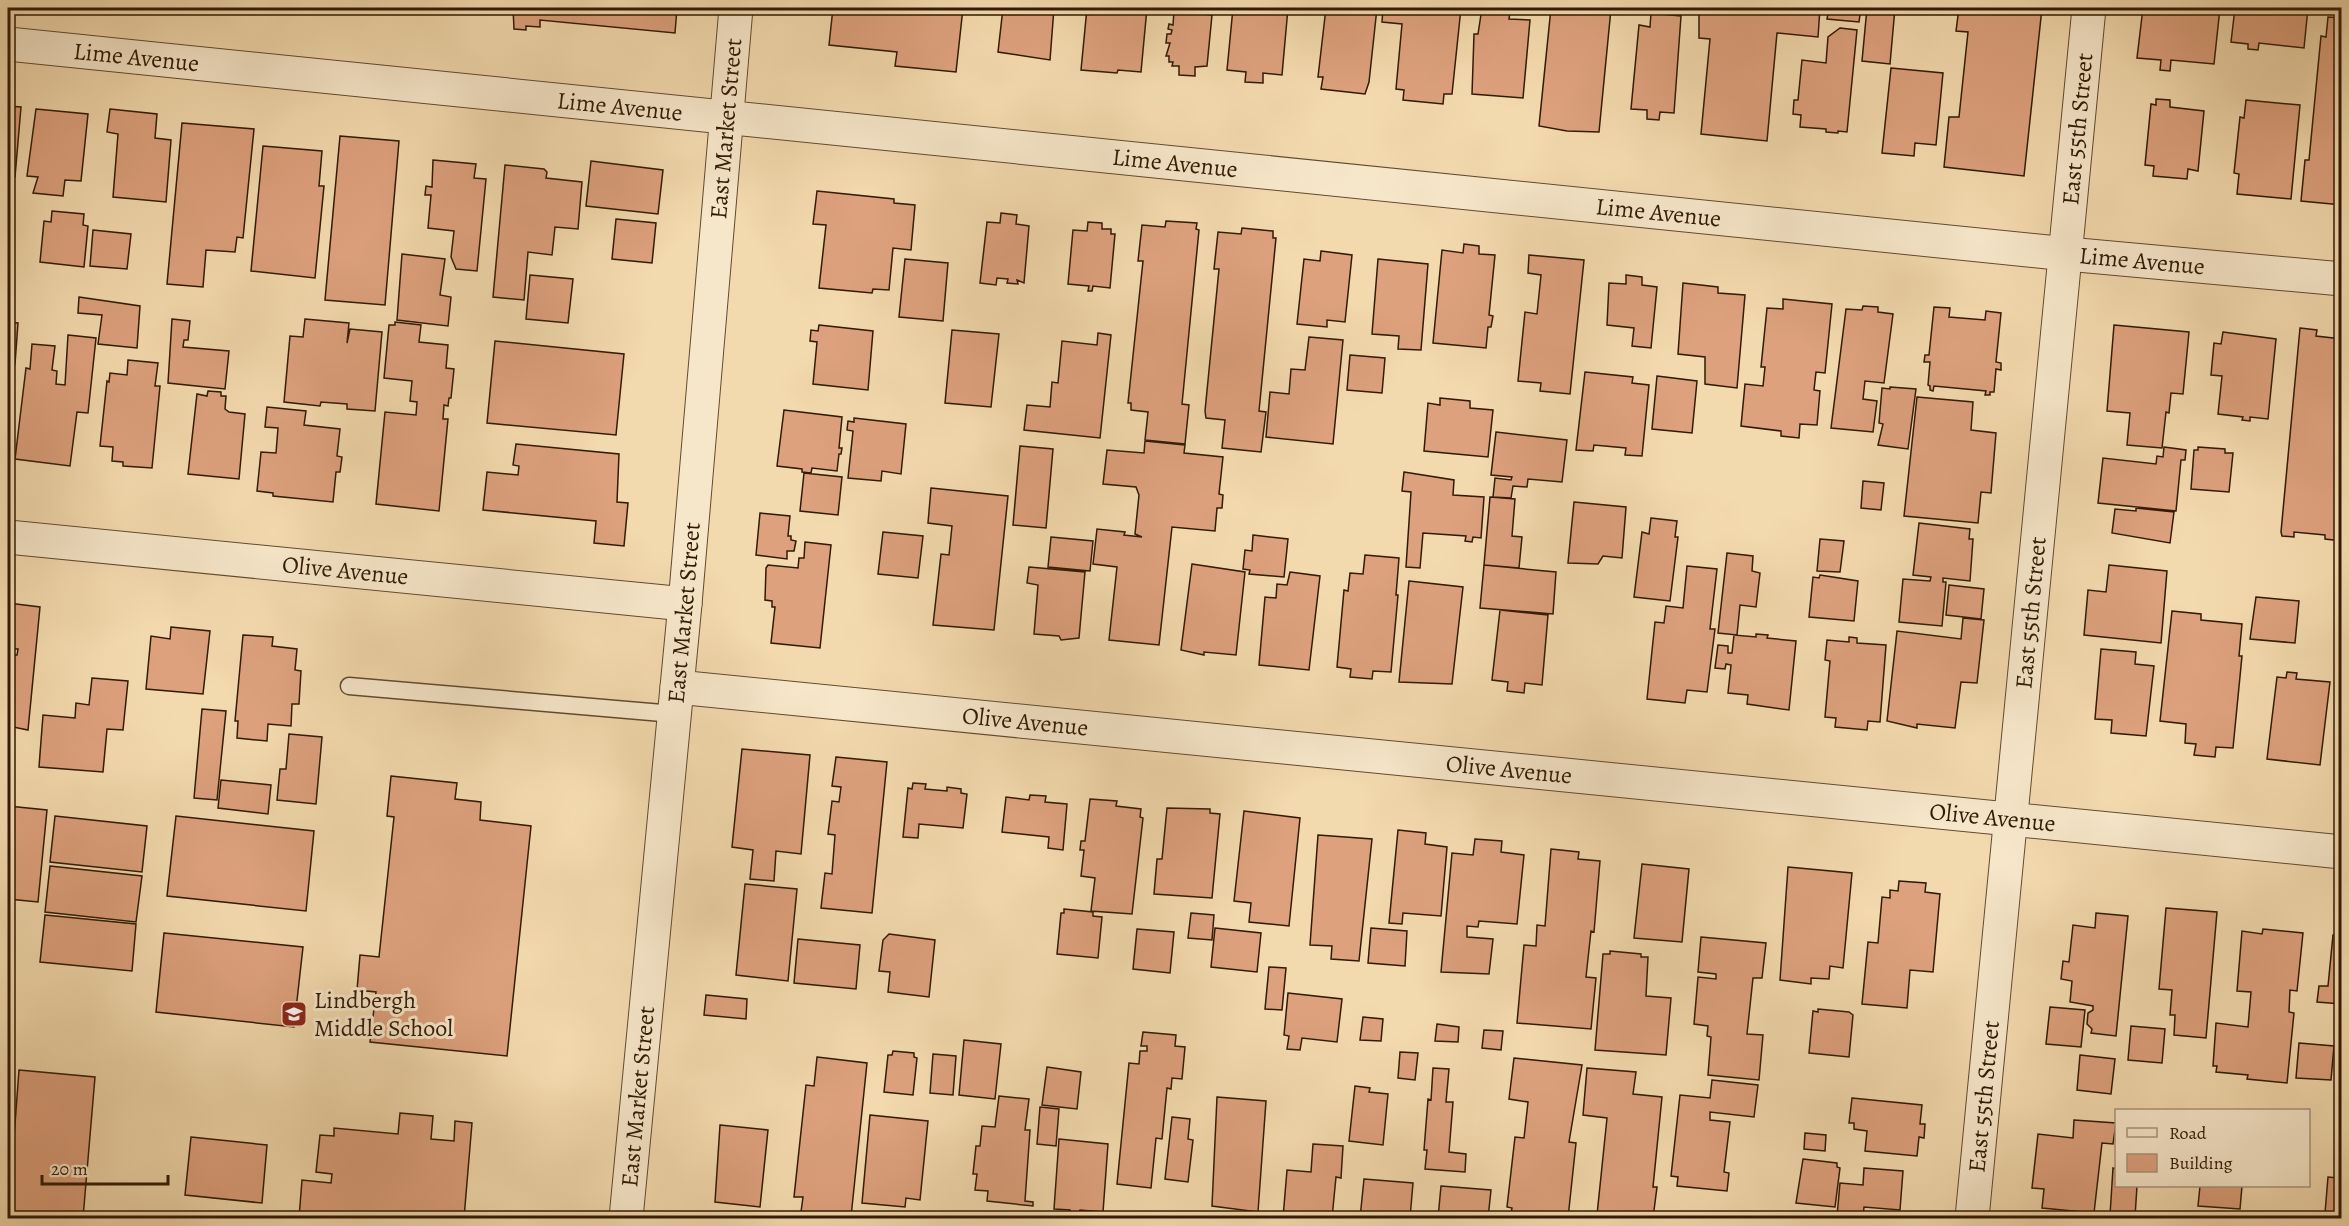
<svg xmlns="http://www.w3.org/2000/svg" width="2349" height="1226" font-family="Alegreya,serif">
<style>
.building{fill:#dda17d;stroke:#311a05;stroke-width:1.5}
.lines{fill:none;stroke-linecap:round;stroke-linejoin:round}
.service-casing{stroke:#624a2f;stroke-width:19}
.minor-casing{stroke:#624a2f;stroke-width:35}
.tertiary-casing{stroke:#624a2f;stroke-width:35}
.service{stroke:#f7e7ca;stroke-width:16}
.minor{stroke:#f7e7ca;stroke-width:33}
.tertiary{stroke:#f7e7ca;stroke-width:33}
.labels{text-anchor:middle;stroke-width:6;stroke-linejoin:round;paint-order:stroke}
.street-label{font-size:24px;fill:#311a05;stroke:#f7e7ca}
.poi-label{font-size:24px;fill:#311a05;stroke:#f7e7ca;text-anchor:start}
</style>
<rect width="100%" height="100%" fill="#f3daae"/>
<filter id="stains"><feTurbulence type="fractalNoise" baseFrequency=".00333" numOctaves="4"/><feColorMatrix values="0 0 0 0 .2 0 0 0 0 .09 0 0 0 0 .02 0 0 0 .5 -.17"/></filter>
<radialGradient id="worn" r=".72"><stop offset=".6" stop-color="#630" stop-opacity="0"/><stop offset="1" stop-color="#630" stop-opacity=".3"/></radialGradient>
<path class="building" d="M513 8H677L675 33 540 20V27L526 26V30L514 29Z
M833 8H963L956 72 895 66 897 52 829 45Z
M1003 8H1054L1050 60 998 52Z
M1087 8H1147L1141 72 1118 70 1117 73 1081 70Z
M1181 8H1186V13L1200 14V9L1205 10 1204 14 1212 15 1207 66 1195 67V76L1179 75V66H1172L1173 62H1169V56H1166L1170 43H1166L1167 34H1171L1172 30 1168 29 1169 24 1173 25 1174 11H1180Z
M1233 8H1288L1282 75 1263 73V83L1245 82 1246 72 1227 70Z
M1326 8H1377L1369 82 1365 94 1321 89 1323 77H1318Z
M1383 8H1461L1452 94H1444L1443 104 1403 100 1404 90 1396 89 1402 24 1382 22Z
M1482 8 1510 12 1509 19 1530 20 1523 98 1472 94 1474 34H1478Z
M1551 8 1611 9 1599 132 1567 131 1539 126Z
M1619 8H1639L1638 14 1618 11Z
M1699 8H1820L1818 37 1777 33 1767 141 1701 134 1710 39 1699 38Z
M1829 8H1861L1859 22 1827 19Z
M1867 8H1895L1890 64 1862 61Z
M1959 8H2042L2024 176 1944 167 1949 117H1959L1968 32 1956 31Z
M2143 8 2205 10 2220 8 2214 64 2171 60 2170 71 2160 70 2161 60 2137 58Z
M2235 8H2308L2304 48 2259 43 2258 50 2248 49V44L2231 42Z
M1651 13 1681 16 1674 113 1660 112 1659 120 1647 119V110L1631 109 1639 25 1650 27Z
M2328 17 2342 18V205L2301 201 2305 160H2309L2321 36 2326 37Z
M1840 28 1857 30 1847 132 1838 131V133L1826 132V129L1800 127 1801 115 1793 114 1794 100H1798L1802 60 1826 63 1828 37Z
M1891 68 1943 73 1936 145 1915 143 1914 156 1882 153Z
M2156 99 2170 100V107L2204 111 2198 171 2188 169 2187 179 2153 176 2154 166 2145 165 2151 104 2156 105Z
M2246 100 2300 105 2291 199 2237 194 2239 174 2234 173 2240 117 2244 118Z
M8 106 21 107 15 177 8 176Z
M36 109 88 114 81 181 65 180 63 196 33 193 38 177 27 176Z
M110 109 157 114 155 138 171 140 166 202 113 197 118 134 107 132Z
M182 123 254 129 243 238 237 237 235 252 206 250 203 287 167 284Z
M340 136 399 141 385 305 325 300Z
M263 146 322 151 319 186H324L315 278 251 271Z
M433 160 476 164 474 178 486 179 477 271 456 269 451 257 454 231 428 228 431 195H425L426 186 432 187Z
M591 161 663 170 658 214 586 206Z
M505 165 544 169 547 172 546 178 582 182 578 229 555 227 552 255 528 252 524 300 493 297Z
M817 191 894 199V203L915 205 911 250 893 248 889 290 873 289 872 293 819 288 826 225 813 224Z
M52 211 84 214 83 225 88 226 84 267 40 262 44 221 51 222Z
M1001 213 1017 215 1016 224 1029 226 1024 283 1017 280 1018 284 1007 283 1008 279 997 278 996 285 980 283 987 222 1000 223Z
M616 219 656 223 652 263 612 259Z
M1166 221 1197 223 1196 229 1199 230 1182 404 1189 405 1185 444 1145 440 1148 412 1131 410V403H1128L1143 261H1138L1142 225 1165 227Z
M1088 222 1102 223V229H1111V234H1115L1110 288 1093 286 1092 291H1088L1089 286 1068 284 1073 230 1087 231Z
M1242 228 1273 231V238H1276L1259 411 1266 412 1261 452 1222 448 1225 420 1206 418 1205 411 1219 269H1214L1218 232 1241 234Z
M93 230 131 234 127 269 90 266Z
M1464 244 1479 246V254L1495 255 1489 315 1493 316 1491 327H1488L1486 348 1433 343 1442 250 1463 253Z
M1321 251 1352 255 1345 322 1327 320V327L1297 324 1304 259 1320 261Z
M402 254 445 259 440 295 451 297 448 326 397 320Z
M1529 255 1584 260 1570 394 1540 391 1541 383 1518 381 1525 312 1537 314 1541 275 1528 273Z
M905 259 948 263 943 321 899 317Z
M1378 259 1428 264 1421 350 1398 349 1399 336 1372 334Z
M530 275 573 279 568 323 526 319Z
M1626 275 1642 277V285L1657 287 1651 348 1632 346 1634 328 1607 325 1609 283 1626 284Z
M1683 283 1718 287V293L1745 295 1737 388 1705 384V357L1678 354Z
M79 297 140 306 137 348 98 344 102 315 78 313Z
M1783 299 1832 304 1825 373 1816 372 1814 390 1820 391 1817 425 1800 424 1799 438 1781 436V431L1741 426 1745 384 1763 386 1765 367H1761L1767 308 1783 309Z
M1863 306 1878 307V312L1893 314 1884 383 1865 381 1863 399 1877 401 1873 432 1831 428 1846 309 1862 310Z
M1934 307 1950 308 1949 317 1985 320 1986 311 2001 313 1996 362 2001 363V370L1996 369 1994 392H1990V395H1985L1986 391 1934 386 1933 391 1930 390V386L1928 385 1930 362H1924L1925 355H1929Z
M172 319 190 321 188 340H184L183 347 229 351 225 389 168 383Z
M305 319 349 323 347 343 350 329 382 332 375 411 347 409V404L321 402 320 406 284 402 290 336 303 337Z
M8 322 18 323 15 364 8 363Z
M395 322 421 325 419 342 448 345 446 368 454 369 451 398H449L448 406 444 405 443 419H448L439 511 376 504 385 412 416 415 417 402 410 401 412 381 384 378 389 325H395Z
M819 325 873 331 868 390 813 384 817 342 810 341 811 330 818 331Z
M2114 325 2189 332 2183 394 2171 393 2169 413 2166 412 2162 448 2127 445 2130 413 2107 411Z
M2300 328 2317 330 2316 336 2342 339V541L2325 539V535L2294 532V537L2282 536 2281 532Z
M952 330 999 334 991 407 945 403Z
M2223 332 2276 339 2268 419 2250 417V421L2242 420 2243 417 2218 414 2222 376 2211 375 2214 343 2221 344Z
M1098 333 1111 335 1100 438 1024 430 1027 405 1050 407 1052 382 1058 383 1062 341 1097 345Z
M68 335 96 338 88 413 77 412 70 466 15 459 26 368 30 369 32 344 55 346 52 370 57 371 56 384 65 385Z
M1309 337 1343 340 1333 444 1266 437 1270 392 1289 394 1291 369 1305 370Z
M495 341 624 354 616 435 487 423Z
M1350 355 1385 358 1382 393 1347 390Z
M128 360 158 363 155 386H160L152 468 123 466V462L112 461 113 447 100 446 107 381 109 382 110 373 127 375Z
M8 367 14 368 10 412H8Z
M1585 372 1633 377 1632 383 1649 385 1642 456 1625 455 1626 448 1594 445 1593 451 1576 450Z
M1657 376 1697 381 1692 433 1652 429Z
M1890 387 1916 389 1908 449 1878 445 1883 424 1879 423 1882 388 1890 389Z
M208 391 221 392V396H226L225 409 229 412 245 414 239 479 188 474 197 394 207 396Z
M1917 397 1973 402 1971 430 1996 433 1991 493 1981 492 1978 523 1904 516Z
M1440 398 1470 401V408L1493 410 1488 457 1424 451 1428 403 1440 405Z
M267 407 306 411 304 425 340 429 337 456 342 457 340 472H336L333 502 273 496V493L257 491 261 452 276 453 278 428 265 427Z
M784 410 842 417 839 448H842L841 454H839L837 471 812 468 811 473 802 472V469L777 466Z
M854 418 906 424 901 474 882 471 881 481 848 478 853 431 847 430 848 421 854 422Z
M1496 432 1567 440 1562 482 1528 479 1527 487 1513 486 1511 498 1493 497 1495 478 1511 480 1512 477 1491 475Z
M1145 441 1185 445 1184 453 1223 457 1219 494 1223 495 1222 508H1217L1215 531 1172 527 1159 645 1109 640 1117 567 1093 564 1097 529 1125 532 1124 535 1142 537 1135 534 1139 495 1136 487 1103 484 1107 450 1144 453Z
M516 444 619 454 617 502 628 503 624 546 594 543 596 521 483 510 487 472 518 475 519 466 513 465Z
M1020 446 1053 449 1046 528 1013 525Z
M2164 447 2186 450 2185 460H2181L2176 511 2098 503 2103 458 2156 464 2157 456 2163 457Z
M2198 447 2225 449V453H2233L2229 492 2191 489 2194 450H2198Z
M1404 472 1454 480 1453 495 1484 497 1481 538 1473 537 1472 542 1465 541 1466 536 1423 533 1420 568 1406 567 1411 492 1402 491Z
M804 473 842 477 838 515 800 511Z
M1863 481 1884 483 1881 510 1861 508Z
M931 488 1008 496 994 630 933 625 941 554 949 555 952 526 928 523Z
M1490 497 1515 499 1512 536 1522 537 1519 568 1484 565Z
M1574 502 1626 507 1622 558 1603 556 1598 564 1568 563Z
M2136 508 2174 512 2170 543 2112 533 2115 509 2136 511Z
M760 513 790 516 788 536H791V540L796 541 794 551H787V559L756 555Z
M1651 518 1677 521 1675 537H1678L1670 601 1634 597 1642 532 1649 534Z
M1919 523 1970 529 1969 539H1973L1970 581 1943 578V582H1946L1942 626 1899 622 1903 579 1930 581 1931 577 1913 575Z
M883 532 923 536 918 578 878 574Z
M1253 535 1288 539 1284 577 1249 574 1250 570 1243 569 1245 550 1252 551Z
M1051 537 1093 541 1090 571 1048 567Z
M1820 539 1844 541 1840 572 1817 571Z
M805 542 831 545 820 648 771 643 775 607H772V601L765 600 766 568 768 565 798 568 799 558H804Z
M1727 553 1753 556 1752 571 1760 573 1756 607 1740 605 1737 635 1718 633Z
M1365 555 1399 558 1396 595H1398L1391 672 1373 671 1372 679 1350 677 1351 669 1337 667 1344 590 1348 591 1350 573 1363 574Z
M1192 564 1245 572 1236 655 1204 652V655L1181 650Z
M1484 565 1556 572 1553 614 1480 608Z
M2109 565 2167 571 2161 643 2084 635 2088 590 2106 592Z
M1687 566 1717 569 1710 629H1715L1707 692 1687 690 1685 703 1647 699 1655 622 1664 623 1666 606 1683 608Z
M1029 567 1085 572 1079 638 1061 640 1059 636 1034 634 1038 585 1027 583Z
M1290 572 1320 576 1309 670 1259 665 1265 597 1276 598 1277 584 1287 585Z
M1820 575 1858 581 1854 621 1809 617 1813 577 1819 578Z
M1409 581 1463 587 1452 684 1399 682Z
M1949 585 1984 589 1981 619 1946 615Z
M2256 597 2299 601 2295 643 2250 639Z
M8 603 40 607 28 730 8 726V655H17L18 649H8Z
M1500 610 1548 615 1542 685 1525 683 1524 693 1507 691 1508 682 1492 680Z
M2172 611 2201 614V620L2242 624 2239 656H2242L2233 748 2216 747 2215 757 2194 755 2196 744 2185 743 2186 724 2160 721Z
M1963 618 1984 620 1977 683 1961 682 1955 728 1917 724V728L1887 721 1897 631 1961 639Z
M171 627 210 631 203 694 146 689 151 636 170 639Z
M1756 634 1768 635 1767 638 1796 641 1789 710 1747 704 1748 695 1728 693 1731 665 1726 664 1725 669 1715 668 1718 645 1728 646V653H1732L1734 635 1756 637Z
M243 635 273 637 272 646 297 649 295 670 301 671 299 704H292L291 726 268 724 267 741 237 738 238 721H235Z
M1849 637 1857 638V643L1886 645 1880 722 1868 721 1867 730 1835 727 1836 718 1825 717 1830 661 1825 660 1827 640 1849 642Z
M2101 649 2136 652 2135 664 2154 666 2146 736 2111 733 2112 720 2095 719Z
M2287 672 2297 673 2296 679 2330 682 2320 765 2267 759 2277 677 2286 678Z
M92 678 128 681 123 730 107 729 103 772 39 767 43 715 75 718 76 703 89 705Z
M202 709 226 711 217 800 194 798Z
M289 734 322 737 316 804 277 800 280 769H286Z
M742 749 810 755 801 854 776 851 774 881 750 879 753 850 732 847Z
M836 757 887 762 872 913 821 908 825 873 832 874 835 835 828 834 832 801 839 802 841 787 832 786Z
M391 776 457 783 455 799 481 802 480 820 531 826 507 1056 370 1042 376 992 357 990 360 955 379 957 394 817 387 816Z
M221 780 271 785 268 814 218 808Z
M913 783 926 784 925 789 947 791V787L961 789V793L967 794 963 828 919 824 918 838 903 837 908 788 912 789Z
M1030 795 1046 796 1045 802 1067 804 1063 850 1048 848 1049 837 1002 832 1006 797 1029 800Z
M1090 799 1117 801 1116 806 1141 809 1140 817 1143 818 1132 914 1091 911 1095 878 1081 876 1084 850H1080L1081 841H1085Z
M8 806 47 810 38 902 8 899Z
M1167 808 1210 809V813L1220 814 1212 898 1154 894 1157 859H1162Z
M1244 811 1300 818 1289 926 1249 922 1251 903 1234 901Z
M55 816 147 826 142 872 50 862Z
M176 816 314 831 306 911 167 896Z
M1398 830 1426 833 1425 844 1447 847 1441 916 1403 913 1402 924 1389 923Z
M1318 835 1372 839 1359 961 1331 959 1332 946 1310 945Z
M1475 839 1502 841 1501 852 1524 855 1517 924 1479 921 1478 927 1467 926V937L1493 939 1489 974 1441 972 1452 853 1473 855Z
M1551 849 1579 852 1578 859 1600 861 1594 932 1591 931 1586 977 1596 978 1591 1029 1517 1023 1524 945 1536 946 1537 925 1545 926Z
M1642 864 1689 869 1682 942 1634 938Z
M50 866 142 876 136 922 45 912Z
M1788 867 1852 873 1843 968 1830 966 1829 979 1811 978V984L1780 980Z
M1899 881 1926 883 1925 892 1940 894 1933 972 1910 970 1907 1008 1862 1004 1868 942 1878 943 1882 897 1890 898V890L1898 891Z
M745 884 797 889 788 981 736 975Z
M2166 908 2217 912 2206 1038 2174 1035 2175 1015H2170L2172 990 2159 989Z
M1064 909 1093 912V916L1102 917 1098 958 1057 954 1061 913H1064Z
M1191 913 1214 915 1212 940 1188 938Z
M2096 913 2128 916 2116 1036 2091 1033 2092 1029 2087 1024 2088 1013 2093 1010V1006L2070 1002 2072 981 2061 979 2063 961 2069 962 2073 925 2095 928Z
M45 915 136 924 132 971 40 962Z
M1215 928 1261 933 1257 972 1211 967Z
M1371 928 1407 931 1405 966 1368 963Z
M1137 929 1174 932 1170 973 1133 969Z
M2263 929 2303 933 2297 991 2290 990 2289 1012 2294 1013 2287 1083 2247 1079 2248 1075 2216 1072 2217 1066H2213L2216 1023 2248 1027 2251 992 2237 991 2242 931 2262 934Z
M164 933 303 947 294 1027 156 1012Z
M889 934 935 940 929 997 888 992 890 972 879 971 883 940Z
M2333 935 2342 936V1004L2317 1002 2319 986H2328Z
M1701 937 1766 943 1762 978H1753L1747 1034 1763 1035 1759 1080 1708 1075 1711 1037 1707 1036 1708 1026 1694 1024 1698 977 1716 979V974L1698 972Z
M798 939 860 945 856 989 794 983Z
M1610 951 1641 954V957H1648L1646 996 1671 998 1666 1055 1595 1050 1603 954H1610Z
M1269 967 1286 968 1282 1010 1265 1009Z
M1288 993 1342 999 1337 1042 1302 1038 1300 1050 1287 1049 1289 1036 1284 1035Z
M706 995 747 999 746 1019 704 1015Z
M2050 1007 2085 1010 2081 1047 2046 1044Z
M1818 1009 1849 1012 1853 1015 1849 1057 1809 1053 1813 1011 1818 1012Z
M1363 1017 1383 1019 1381 1041 1360 1040Z
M1437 1024 1459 1027 1458 1042 1435 1041Z
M2131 1026 2165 1029 2162 1063 2128 1060Z
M1484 1030 1503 1031 1501 1050 1482 1048Z
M1143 1032 1176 1035 1175 1046 1185 1047 1182 1079 1172 1078 1171 1089 1167 1088 1162 1139 1156 1138 1151 1188 1117 1184 1129 1063 1139 1064 1140 1051H1147V1046H1141Z
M964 1040 1001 1044 995 1099 959 1095Z
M2299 1043 2334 1046 2331 1080 2296 1078Z
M893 1051 914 1053V1057L917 1058 913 1095 884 1092 888 1055H892Z
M1400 1052 1418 1053 1415 1080 1398 1078Z
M933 1054 956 1056 953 1095 930 1093Z
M2080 1055 2115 1059 2111 1094 2077 1090Z
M817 1057 867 1063 851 1217 801 1212 803 1197H794L806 1085 814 1086Z
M1514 1058 1582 1065 1569 1142 1576 1143 1568 1218H1510L1512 1208 1507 1207 1515 1137 1524 1138 1528 1102 1509 1099Z
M1047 1067 1081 1072 1077 1109 1042 1105Z
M1433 1068 1449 1069 1446 1102H1453L1449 1152 1466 1154 1465 1172 1425 1169 1427 1150H1424L1428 1099 1431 1100Z
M1587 1068 1636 1072 1633 1094 1662 1097 1653 1187H1657L1653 1218 1597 1215 1607 1118 1583 1115Z
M19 1070 95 1077 83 1218H8Z
M1712 1080 1758 1085 1754 1117 1710 1112V1120L1730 1122 1724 1172 1729 1173 1727 1191 1677 1186 1678 1177 1671 1176 1680 1095 1710 1098Z
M1355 1086 1370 1088 1369 1092 1388 1094 1383 1145 1349 1141Z
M999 1096 1029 1099 1025 1130H1030L1025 1201 1033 1202V1206L987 1201 988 1191 975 1190 977 1174H973L976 1146H980L982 1126 995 1127Z
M1217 1097 1266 1101 1258 1212 1212 1206Z
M1852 1098 1922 1105 1920 1124H1925L1924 1138 1919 1137 1917 1156 1865 1151 1867 1131 1854 1129V1123H1849Z
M1040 1107 1059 1109 1056 1146 1037 1144Z
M400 1113 433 1116 431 1139 454 1141 455 1121 472 1123 464 1218H299L302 1180 331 1183 332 1174 316 1172 320 1135 334 1136V1128L398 1134Z
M870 1115 928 1121 920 1200 906 1198 905 1207 862 1203Z
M1172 1117 1190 1119 1188 1139 1193 1140 1188 1182 1165 1179Z
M2074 1120 2116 1123 2113 1144 2102 1143 2094 1213 2042 1208 2044 1189 2032 1188 2038 1134 2073 1138Z
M720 1125 768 1130 760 1207 715 1202Z
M1805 1133 1826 1135 1825 1151 1804 1149Z
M191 1137 267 1145 262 1203 185 1195Z
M1059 1139 1108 1144 1103 1212 1080 1210 1079 1214H1070V1210L1054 1209Z
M1313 1144 1343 1146 1341 1178 1336 1177 1332 1218H1283L1287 1170 1311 1172Z
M1803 1159 1837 1163V1167L1840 1168 1835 1207 1796 1203Z
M2340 1166 2342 1214 2325 1213 2328 1177 2339 1178Z
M1864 1168 1903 1171 1900 1210 1864 1207 1863 1218 1837 1216 1840 1183 1863 1185Z
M2113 1168 2116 1169V1186H2137L2135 1217 2110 1215Z
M1364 1179 1413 1183 1410 1218H1360Z
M1441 1186 1491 1190 1488 1218H1438Z
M2200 1186H2242L2240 1209 2198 1206Z
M1682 1212 1689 1213 1688 1216 1712 1218H1664V1215L1682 1216Z"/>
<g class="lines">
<g class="service-casing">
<path id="service" d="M349 686 674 714"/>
</g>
<g class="minor-casing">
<g id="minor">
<path id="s1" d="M8 44 2067 254 2342 279"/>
<path id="s2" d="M8 537 685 604"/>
<path id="s3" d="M677 687 2342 852"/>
<path id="s4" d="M1972 1218 2089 8"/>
</g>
</g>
<g class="tertiary-casing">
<g id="tertiary">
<path id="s5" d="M626 1218 685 604 736 8"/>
</g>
</g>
<use href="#service" class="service"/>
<use href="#minor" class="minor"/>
<use href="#tertiary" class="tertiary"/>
</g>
<defs>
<g id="school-square" transform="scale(1.35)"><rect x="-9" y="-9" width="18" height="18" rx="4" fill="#8f2418" stroke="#f7e7ca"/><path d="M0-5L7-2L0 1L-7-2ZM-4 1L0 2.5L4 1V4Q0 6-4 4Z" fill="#fff"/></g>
</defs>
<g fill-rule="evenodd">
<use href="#school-square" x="294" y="1014"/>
</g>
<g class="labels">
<g class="street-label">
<text dy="8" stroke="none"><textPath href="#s1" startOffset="129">Lime Avenue</textPath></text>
<text dy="8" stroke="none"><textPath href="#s1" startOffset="615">Lime Avenue</textPath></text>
<text dy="8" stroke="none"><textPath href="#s5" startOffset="1094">East Market Street</textPath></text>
<text dy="8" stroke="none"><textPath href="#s4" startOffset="1094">East 55th Street</textPath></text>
<text dy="8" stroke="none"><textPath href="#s1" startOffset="1173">Lime Avenue</textPath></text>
<text dy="8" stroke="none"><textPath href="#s1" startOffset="1659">Lime Avenue</textPath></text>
<text dy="8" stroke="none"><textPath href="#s1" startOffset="2145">Lime Avenue</textPath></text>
<text dy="8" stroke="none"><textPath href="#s2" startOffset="339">Olive Avenue</textPath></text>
<text dy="8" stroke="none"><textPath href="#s5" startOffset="608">East Market Street</textPath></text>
<text dy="8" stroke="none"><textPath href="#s4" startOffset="608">East 55th Street</textPath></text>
<text dy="8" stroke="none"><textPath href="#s3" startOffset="350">Olive Avenue</textPath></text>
<text dy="8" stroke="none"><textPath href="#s3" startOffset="836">Olive Avenue</textPath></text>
<text dy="8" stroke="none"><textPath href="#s3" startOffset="1322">Olive Avenue</textPath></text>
<text dy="8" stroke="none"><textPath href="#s5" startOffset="122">East Market Street</textPath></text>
<text dy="8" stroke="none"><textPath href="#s4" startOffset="122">East 55th Street</textPath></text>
</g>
<g class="poi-label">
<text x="314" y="1008">Lindbergh<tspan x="314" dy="28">Middle School</tspan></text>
</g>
</g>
<rect width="2349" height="1226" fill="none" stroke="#f3daae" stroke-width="30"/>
<rect x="9" y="9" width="2331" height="1208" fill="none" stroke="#311a05" stroke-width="3"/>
<rect x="15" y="15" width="2319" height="1196" fill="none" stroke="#311a05" stroke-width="1.5"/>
<rect x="2115" y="1109" width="195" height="78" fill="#f7e7ca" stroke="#a8957b" stroke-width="1.5"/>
<rect x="2127" y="1128" width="30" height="9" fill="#f7e7ca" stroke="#a8957b" stroke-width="1.5"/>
<text x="2169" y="1139" font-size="18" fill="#311a05">Road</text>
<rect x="2127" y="1154" width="30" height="18" fill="#dda17d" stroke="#a8957b" stroke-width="1.5"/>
<text x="2169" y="1169" font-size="18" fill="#311a05">Building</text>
<path d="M42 1175v9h126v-9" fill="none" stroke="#311a05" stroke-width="3"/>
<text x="51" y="1175" font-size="18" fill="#311a05" stroke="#f7e7ca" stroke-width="4.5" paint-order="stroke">20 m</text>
<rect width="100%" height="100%" filter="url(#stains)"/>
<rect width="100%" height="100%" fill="url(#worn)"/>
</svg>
